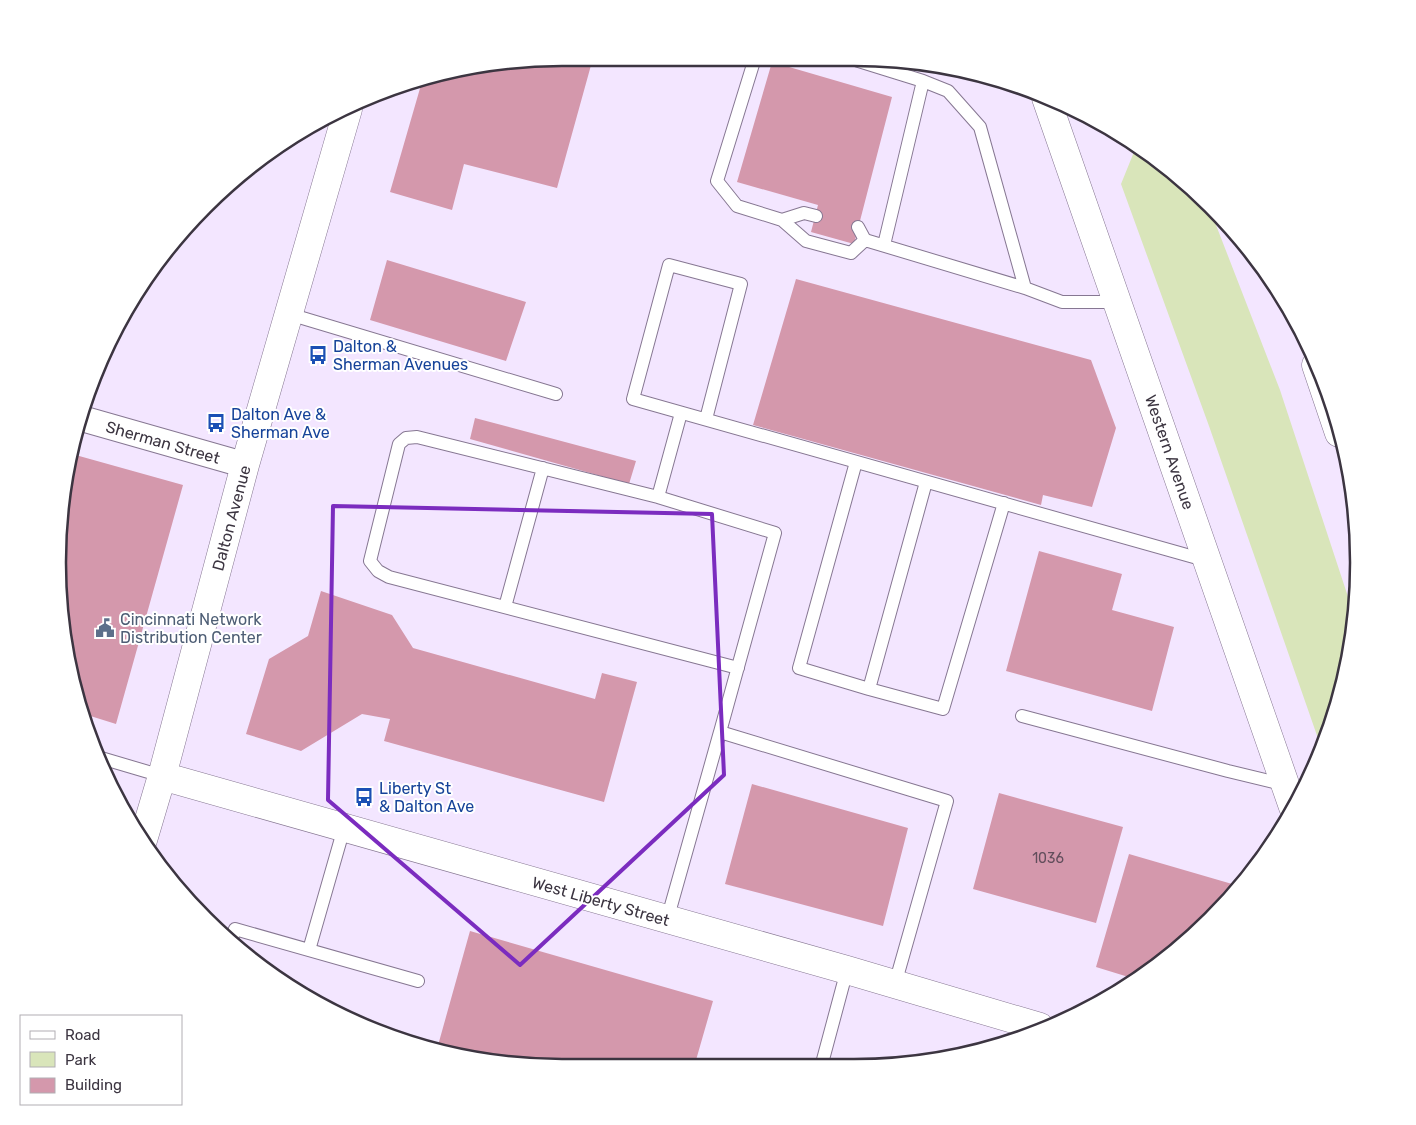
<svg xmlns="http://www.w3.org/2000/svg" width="1416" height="1125" font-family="Rubik,sans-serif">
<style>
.green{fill:#d9e5ba}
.building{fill:#d498ac}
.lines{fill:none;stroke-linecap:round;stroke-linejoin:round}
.service-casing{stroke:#867792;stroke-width:14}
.minor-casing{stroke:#867792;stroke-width:27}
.secondary-casing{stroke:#867792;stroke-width:29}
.primary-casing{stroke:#867792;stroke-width:29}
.motorway-casing{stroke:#867792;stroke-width:29}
.service{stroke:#fff;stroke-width:12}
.minor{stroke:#fff;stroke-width:25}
.secondary{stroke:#fff;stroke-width:28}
.primary{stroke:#fff;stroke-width:28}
.motorway{stroke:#fff;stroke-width:28}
.marked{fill:none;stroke:#7b2cbf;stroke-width:4;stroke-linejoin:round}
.labels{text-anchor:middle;stroke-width:4;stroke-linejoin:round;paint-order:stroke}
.number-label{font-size:14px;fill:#624e5c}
.transit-label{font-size:16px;fill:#164399;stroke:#fff;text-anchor:start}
.street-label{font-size:16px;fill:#3c3541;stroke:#fff}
.service-label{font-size:16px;fill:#4e5e75;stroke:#fff;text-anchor:start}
.rim{fill:none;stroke:#3c3541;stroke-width:2.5}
</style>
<rect width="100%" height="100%" fill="#f3e6ff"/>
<path class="green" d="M1136 147 1186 183 1209 207 1280 390 1354 615 1341 693 1321 747 1209 426 1121 184Z"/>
<path class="building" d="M563 58H593L557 188 464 164 452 210 390 192 423 78 432 75Z
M772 62 892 97 854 244 811 232 818 205 737 182Z
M387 260 526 302 506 361 370 320Z
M796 279 1091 360 1116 428 1092 507 1043 495 1041 505 753 425Z
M475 418 636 461 629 484 470 439Z
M72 454 183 485 116 724 84 714 75 693 58 562Z
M1039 551 1122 574 1112 610 1174 627 1152 711 1006 671Z
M321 591 392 615 413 648 595 699 602 673 637 682 604 802 384 741 390 719 362 714 301 751 246 734 269 659 308 636Z
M752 784 908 828 883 926 725 884Z
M999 793 1123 827 1096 923 973 889Z
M1129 854 1239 886 1186 942 1135 979 1096 967Z
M470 931 713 1001 694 1067H562L464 1058 437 1049Z
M357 1018 380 1029 379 1032 369 1029 356 1021Z"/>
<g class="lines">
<g class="service-casing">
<path id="service" d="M755 58 717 181 737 206 782 220 806 241 851 253 865 240 1025 288
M849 58 923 81 948 91 980 127 1025 288 1062 302H1117
M782 220 804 213 816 216
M858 227 865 240
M884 245 923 81
M289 314 556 394
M681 413 658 497 775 533 720 732
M706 419 741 284 669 265 633 399 1208 561
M856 462 799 668 869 689 943 709 1004 503
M658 497 417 437 406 438 399 444 370 561 378 571 389 577 738 668
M505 607 543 468
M869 689 926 482
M1022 716 1228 771 1286 785
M101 758 162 776
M667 920 720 732 947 801 895 984
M231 941 235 929 418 981
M309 950 344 828
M821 1067 847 970"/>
</g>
<g class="minor-casing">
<path id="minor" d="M80 418 245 465"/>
</g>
<g class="secondary-casing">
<path id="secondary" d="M162 776 847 970 1040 1027
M143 840 162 776 245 465 348 109"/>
</g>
<g class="primary-casing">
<path id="primary" d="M1046 98 1293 807"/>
</g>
<g class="motorway-casing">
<path id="motorway" d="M1316 365 1339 433"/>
</g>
<use href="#service" class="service"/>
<use href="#minor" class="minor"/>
<use href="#secondary" class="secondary"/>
<use href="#primary" class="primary"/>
<use href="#motorway" class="motorway"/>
</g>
<path class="marked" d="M333 506 712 514 724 775 520 965 328 800Z"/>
<defs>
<g id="bus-bare" transform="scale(1.5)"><path d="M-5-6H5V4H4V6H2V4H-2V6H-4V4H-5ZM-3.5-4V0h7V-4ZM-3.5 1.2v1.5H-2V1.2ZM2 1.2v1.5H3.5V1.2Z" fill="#1a4fb4" stroke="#fff" stroke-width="2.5" paint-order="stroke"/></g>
<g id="civic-bare" transform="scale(1.5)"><path d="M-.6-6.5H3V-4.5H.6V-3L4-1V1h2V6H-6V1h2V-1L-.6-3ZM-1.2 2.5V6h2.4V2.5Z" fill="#5c6f8a" stroke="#fff" stroke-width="2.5" paint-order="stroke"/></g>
</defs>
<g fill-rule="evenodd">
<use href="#bus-bare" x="318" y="355"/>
<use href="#bus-bare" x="216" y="423"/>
<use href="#civic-bare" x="105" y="628"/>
<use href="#bus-bare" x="364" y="797"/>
</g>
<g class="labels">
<g class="number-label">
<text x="1048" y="863">1036</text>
</g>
<g class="transit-label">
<text x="333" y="352">Dalton &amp;<tspan x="333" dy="18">Sherman Avenues</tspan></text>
<text x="231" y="420">Dalton Ave &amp;<tspan x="231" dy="18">Sherman Ave</tspan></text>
<text x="379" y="794">Liberty St<tspan x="379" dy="18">&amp; Dalton Ave</tspan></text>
</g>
<g class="street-label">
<text transform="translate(163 442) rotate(16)" y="6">Sherman Street</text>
<text transform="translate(1170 452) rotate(71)" y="6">Western Avenue</text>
<text transform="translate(231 518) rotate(-75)" y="6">Dalton Avenue</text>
<text transform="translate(601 901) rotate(16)" y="6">West Liberty Street</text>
</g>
<g class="service-label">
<text x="120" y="625">Cincinnati Network<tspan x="120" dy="18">Distribution Center</tspan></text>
</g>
</g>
<path d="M0 0H1416V1125H0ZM562 66H854A496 496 0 0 1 1350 562V563A496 496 0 0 1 854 1059H562A496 496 0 0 1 66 563V562A496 496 0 0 1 562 66Z" fill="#fff" fill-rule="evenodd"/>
<path class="rim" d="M562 66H854A496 496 0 0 1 1350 562V563A496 496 0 0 1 854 1059H562A496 496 0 0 1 66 563V562A496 496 0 0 1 562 66Z"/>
<rect x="20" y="1015" width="162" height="90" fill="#ffffff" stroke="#b1aeb3"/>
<rect x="30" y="1031" width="25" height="8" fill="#ffffff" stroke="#b1aeb3"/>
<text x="65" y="1040" font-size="15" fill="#3c3541">Road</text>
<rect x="30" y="1052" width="25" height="15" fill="#d9e5ba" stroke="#b1aeb3"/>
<text x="65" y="1065" font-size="15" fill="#3c3541">Park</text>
<rect x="30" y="1078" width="25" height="15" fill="#d498ac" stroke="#b1aeb3"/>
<text x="65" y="1090" font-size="15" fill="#3c3541">Building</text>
</svg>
